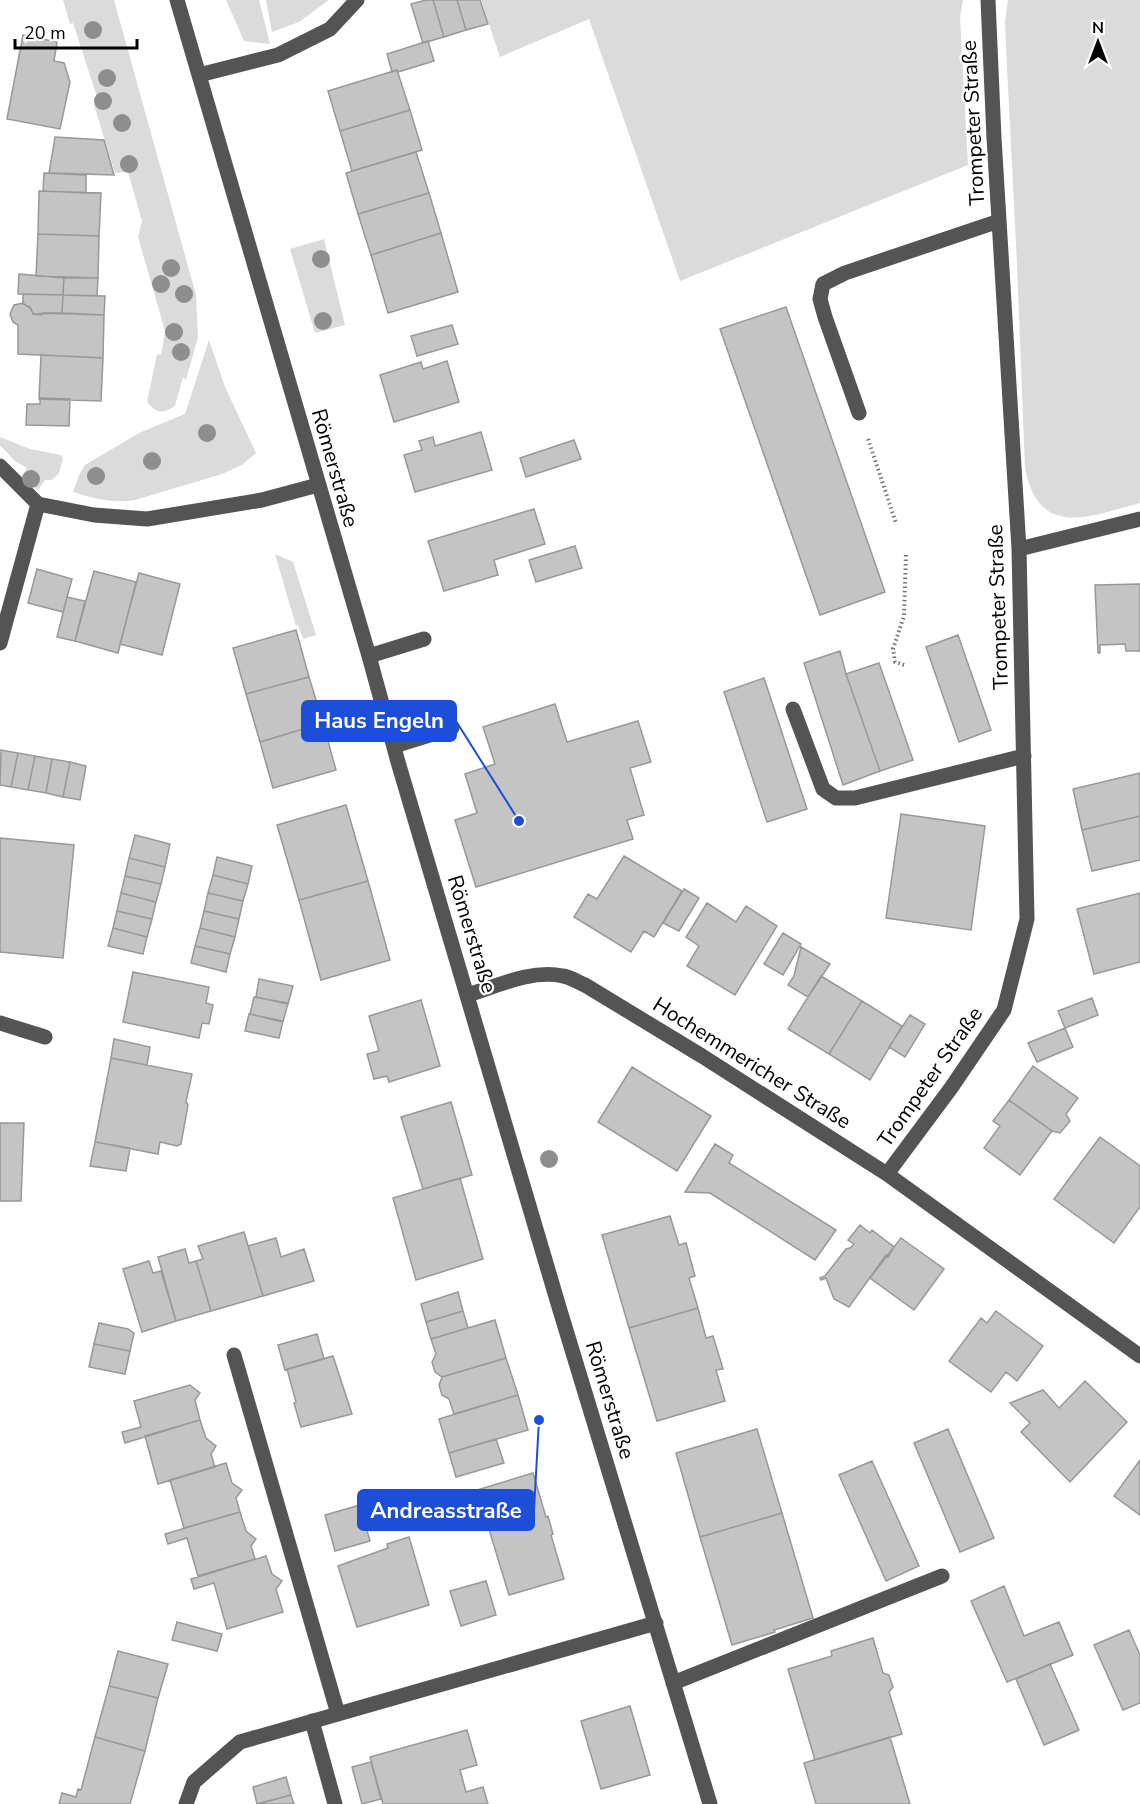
<svg xmlns="http://www.w3.org/2000/svg" width="1140" height="1804" font-family="'Nunito Sans',sans-serif">
<style>
.green{fill:#dbdbdb}
.building{fill:#c4c4c4;stroke:#989898;stroke-width:1.5}
.lines{fill:none;stroke-linecap:round;stroke-linejoin:round}
.path{stroke:#767676;stroke-width:4;stroke-dasharray:1.5 3;stroke-linecap:butt}
.minor{stroke:#545454;stroke-width:15}
.tree{fill:#8e8e8e}
.labels{text-anchor:middle;stroke-width:4.5;stroke-linejoin:round;paint-order:stroke}
.street-label{font-size:21px;fill:#000;stroke:#fff}
.leader{fill:none;stroke:#1d4ed8;stroke-width:2}
.callout-dot{fill:#1d4ed8;stroke:#fff;stroke-width:2}
.callout{fill:#1d4ed8;stroke:#1d4ed8;stroke-width:2}
.callout-label{font-size:22px;text-anchor:middle;font-weight:bold;fill:#fff}
</style>
<rect width="100%" height="100%" fill="#fff"/>
<path class="green" d="M63 0H114L196 295 198 337 186 380 183 377 175 406C161 414 158 414 147 402L157 354 161 355 165 331 138 237 142 221 128 172 115 173 94 105 99 103 73 23 70 24Z
M226 0H259L270 44 244 41Z
M266 0H329L299 22 272 32Z
M481 0H963L960 17 968 165 680 281 589 19 500 57Z
M1008 0H1140V503C1090 516 1039 540 1025 468L1017 264 1006 47 1005 22Z
M324 239 345 325 315 333 290 249Z
M209 340 225 387 256 453 242 465 222 474 135 500C114 504 93 498 73 492L79 475 85 465 141 432 185 414Z
M0 437 30 449 61 455 63 458 59 473 52 480H45L38 490 21 478 27 468 15 461 0 445Z
M275 554 293 562 316 635 303 639 298 625 296 626Z"/>
<path class="building" d="M426 0H433L444 37 423 43 411 4Z
M433 0H457L466 30 444 37Z
M457 0H480L488 24 466 30Z
M23 35 57 42 54 61 64 63 70 82 60 129 7 119Z
M428 41 434 61 398 72 397 70 392 72 387 54Z
M397 70 410 110 340 131 328 91Z
M410 110 422 150 352 171 340 131Z
M55 137 104 140 114 175 49 173Z
M416 152 429 193 358 214 346 173Z
M44 173 86 175V193L43 191Z
M39 191 101 193 99 236 38 234Z
M429 193 441 233 371 255 358 214Z
M441 233 458 292 388 313 371 255Z
M38 234 99 236 98 278 36 276Z
M19 274 64 278 63 295 18 294Z
M64 278H98L97 296 63 295Z
M23 294 63 295 62 313 33 314 30 307 23 304Z
M63 295 105 296 104 315 62 313Z
M23 303 31 309 33 314 42 315V313L104 315 103 358 18 354V325L13 322 10 314 14 305Z
M786 307 885 592 820 615 720 329Z
M452 325 458 344 417 356 411 336Z
M41 355 103 358 101 401 39 399Z
M447 361 459 402 394 422 380 375 421 362 423 369Z
M40 398 70 399 69 426 26 425 27 404H40Z
M481 432 492 470 415 492 404 455 422 450 419 441 433 437 435 446Z
M574 440 581 459 526 477 520 458Z
M534 509 545 544 494 560 498 575 444 591 428 541Z
M575 546 582 568 536 582 529 560Z
M37 569 72 579 63 612 28 603Z
M94 571 136 582 118 653 75 641Z
M139 573 180 584 162 655 120 644Z
M1140 584V651H1126L1125 644 1100 645V653H1098L1095 585Z
M67 597 85 601 75 641 57 637Z
M296 630 309 677 246 694 233 648Z
M958 635 991 730 959 742 926 647Z
M840 651 846 674 880 771 843 785 804 663Z
M879 663 913 760 880 771 846 674Z
M309 677 323 723 260 742 246 694Z
M764 678 807 809 767 822 724 692Z
M555 704 567 742 638 721 651 762 630 768 644 815 627 820 633 839 476 887 455 820 477 813 465 774 495 764 483 727Z
M323 723 336 770 273 788 260 742Z
M1 750 18 753 11 787 0 785Z
M18 753 35 756 28 790 11 787Z
M35 756 52 759 46 793 28 790Z
M52 759 70 762 63 797 46 793Z
M70 762 86 766 80 800 63 797Z
M1140 773V816L1082 830 1073 789Z
M346 805 368 881 299 900 277 825Z
M901 814 985 826 971 930 886 918Z
M1140 816V860L1092 871 1082 830Z
M135 835 170 844 165 867 129 858Z
M0 838 74 845 63 958 0 952Z
M624 856 682 891 654 937 644 931 631 952 574 917 588 894 597 899Z
M217 857 252 866 248 884 213 875Z
M129 858 165 867 161 884 125 876Z
M213 875 248 884 243 901 208 893Z
M125 876 161 884 156 902 121 893Z
M368 881 390 960 321 980 299 900Z
M684 889 699 898 679 931 663 923Z
M121 893 156 902 152 919 117 911Z
M208 893 243 901 239 919 204 911Z
M1140 893V962L1094 974 1077 909Z
M707 903 736 922 746 906 777 926 735 995 687 966 699 946 686 937Z
M117 911 152 919 147 937 113 928Z
M204 911 239 919 235 937 200 928Z
M113 928 147 937 143 954 108 946Z
M200 928 235 937 230 954 195 946Z
M783 933 801 944 783 975 764 964Z
M195 946 230 954 226 972 191 963Z
M801 947 830 964 808 997 788 985 794 976Z
M133 972 209 987 206 1003 213 1005 209 1024 202 1023 199 1038 123 1022Z
M821 976 862 1001 829 1054 788 1029Z
M259 979 293 986 288 1004 256 997Z
M254 997 288 1003 283 1022 250 1014Z
M1092 998 1098 1015 1065 1028 1058 1011Z
M421 1000 440 1066 389 1082 387 1076 374 1079 367 1054 379 1051 369 1016Z
M862 1001 902 1026 870 1080 829 1054Z
M249 1014 283 1021 279 1038 245 1031Z
M910 1015 925 1024 905 1057 889 1047Z
M1065 1028 1073 1047 1037 1062 1028 1043Z
M114 1039 150 1047 147 1065 111 1058Z
M111 1058 192 1074 186 1102 188 1105 181 1144 177 1146 160 1142 158 1154 95 1142Z
M1033 1066 1078 1098 1066 1114 1070 1121 1060 1133 1052 1131 1009 1100Z
M632 1067 711 1116 677 1171 598 1122Z
M1009 1100 1052 1131 1020 1175 984 1148 1000 1126 993 1121Z
M451 1102 472 1175 423 1189 401 1117Z
M0 1123H24L21 1201H0Z
M1100 1137 1140 1166V1207L1114 1243 1054 1199Z
M95 1142 130 1148 126 1171 90 1166Z
M715 1144 733 1155 729 1163 836 1230 815 1260 710 1193 685 1192Z
M460 1178 483 1259 416 1280 393 1198Z
M670 1216 679 1245 686 1243 695 1276 689 1278 698 1308 629 1328 602 1235Z
M860 1225 870 1233 872 1230 894 1247 888 1257 886 1255 849 1307 834 1299 826 1278 821 1280 820 1278 825 1276 846 1249 850 1248 854 1244 848 1240Z
M244 1232 263 1296 211 1311 196 1261 203 1259 198 1246Z
M276 1238 281 1257 304 1249 314 1281 263 1296 248 1246Z
M901 1238 944 1269 914 1310 870 1278Z
M185 1249 189 1263 196 1261 211 1311 176 1321 158 1257Z
M149 1261 153 1273 161 1271 176 1321 142 1332 123 1269Z
M458 1292 463 1311 426 1322 421 1304Z
M698 1308 706 1338 713 1336 723 1369 716 1370 725 1401 657 1421 629 1328Z
M463 1311 468 1328 431 1339 426 1322Z
M996 1311 1043 1346 1017 1381 1006 1372 991 1392 949 1361 981 1318 987 1323Z
M495 1320 506 1358 442 1377 435 1372 432 1362 436 1354 431 1339Z
M99 1323 128 1329 134 1333 130 1351 94 1344Z
M317 1334 324 1359 285 1370 278 1345Z
M94 1344 130 1351 125 1374 89 1367Z
M333 1356 352 1414 301 1427 294 1403 296 1402 287 1369Z
M506 1358 518 1395 454 1414 449 1399 442 1395 439 1385 442 1377Z
M1085 1381 1127 1422 1070 1482 1021 1432 1030 1423 1010 1403 1043 1390 1059 1408Z
M190 1385 200 1393 195 1400 200 1420 125 1443 122 1432 141 1427 134 1401Z
M518 1395 528 1430 449 1453 439 1419Z
M200 1420 206 1438 216 1446 211 1454 215 1467 158 1484 145 1436Z
M757 1429 782 1513 700 1537 676 1453Z
M948 1429 994 1538 960 1552 914 1443Z
M496 1439 504 1463 456 1477 449 1453Z
M1140 1460V1515L1114 1496Z
M872 1461 919 1566 886 1581 839 1475Z
M226 1463 232 1483 242 1490 236 1498 240 1512 184 1528 170 1480Z
M533 1473 546 1517 548 1516 553 1534 551 1535 564 1579 509 1595 477 1490Z
M360 1505 370 1541 335 1551 325 1515Z
M240 1512 246 1531 256 1539 251 1546 255 1559 198 1576 187 1538 168 1544 165 1534Z
M782 1513 813 1618 774 1630 775 1632 732 1645 700 1537Z
M409 1537 429 1605 357 1627 338 1566 388 1548 387 1544Z
M266 1556 272 1574 282 1581 276 1589 283 1612 227 1629 214 1583 194 1589 191 1579Z
M486 1581 496 1615 461 1626 450 1591Z
M1004 1586 1024 1636 1059 1622 1073 1655 1007 1682 971 1601Z
M177 1622 222 1634 217 1651 172 1640Z
M1129 1630 1140 1655V1703L1123 1710 1094 1645Z
M873 1638 883 1673 889 1675 893 1687 889 1692 902 1734 815 1760 788 1669 832 1656 831 1651Z
M118 1651 168 1664 158 1698 109 1686Z
M1050 1664 1079 1730 1044 1745 1016 1679Z
M109 1686 158 1698 145 1751 95 1737Z
M630 1706 650 1775 601 1789 581 1721Z
M467 1730 477 1765 460 1770 466 1792 483 1787 488 1804H383L370 1757Z
M95 1737 145 1751 130 1804H59L62 1793 76 1797 78 1789 81 1790Z
M890 1737 910 1804H816L804 1763Z
M371 1762 381 1799 362 1804 352 1767Z
M286 1777 291 1795 257 1804 253 1787Z
M291 1795 294 1804H258Z"/>
<g class="lines">
<path class="path" d="M868 439 896 523
M904 665 895 662 893 649 904 616 906 553"/>
<path class="minor" d="M177 0 369 656 398 762 559 1307 710 1804
M199 75 278 55 330 29 357 0
M859 413 825 317 820 299 823 284 845 273 999 221
M0 466 38 504 94 515 147 519 262 500 318 485
M1019 549 1140 519
M0 643 38 504
M369 656 424 639
M793 709 823 789 836 798H855L1024 756
M394 746 452 728
M468 995C497 986 532 969 563 976 570 977 578 982 585 985L702 1056 887 1174 1140 1356
M0 1023 45 1037
M887 1174 951 1088 1004 1010 1027 919 1019 549 994 138 988 0
M234 1355 338 1714
M673 1683 942 1576
M312 1721 335 1804
M186 1804 194 1782 240 1742 656 1623"/>
</g>
<g class="tree">
<circle cx="93" cy="30" r="9"/>
<circle cx="107" cy="78" r="9"/>
<circle cx="103" cy="101" r="9"/>
<circle cx="122" cy="123" r="9"/>
<circle cx="129" cy="164" r="9"/>
<circle cx="321" cy="259" r="9"/>
<circle cx="171" cy="268" r="9"/>
<circle cx="161" cy="284" r="9"/>
<circle cx="184" cy="294" r="9"/>
<circle cx="323" cy="321" r="9"/>
<circle cx="174" cy="332" r="9"/>
<circle cx="181" cy="352" r="9"/>
<circle cx="207" cy="433" r="9"/>
<circle cx="152" cy="461" r="9"/>
<circle cx="96" cy="476" r="9"/>
<circle cx="31" cy="479" r="9"/>
<circle cx="549" cy="1159" r="9"/>
</g>
<g class="labels">
<g class="street-label">
<text transform="translate(973 123) rotate(-93)" y="7">Trompeter Straße</text>
<text transform="translate(335 468) rotate(74)" y="7">Römerstraße</text>
<text transform="translate(998 607) rotate(-92)" y="7">Trompeter Straße</text>
<text transform="translate(472 934) rotate(73)" y="7">Römerstraße</text>
<text transform="translate(752 1063) rotate(32)" y="7">Hochemmericher Straße</text>
<text transform="translate(930 1077) rotate(-55)" y="7">Trompeter Straße</text>
<text transform="translate(610 1400) rotate(73)" y="7">Römerstraße</text>
</g>
</g>
<path class="leader" d="M519 821L456 721M539 1420L534 1510"/>
<g class="callout-dot">
<circle cx="519" cy="821" r="6"/>
<circle cx="539" cy="1420" r="6"/>
</g>
<g class="callout">
<rect x="302" y="701" width="154" height="40" rx="6"/>
<rect x="358" y="1490" width="176" height="40" rx="6"/>
</g>
<g class="callout-label">
<text x="379" y="728">Haus Engeln</text>
<text x="446" y="1518">Andreasstraße</text>
</g>
<g transform="translate(1098 42)" stroke="#ffffff" stroke-width="4.5" paint-order="stroke">
<path d="M0-4.5L10 22L0 15L-10 22Z" fill="#000000"/>
<text y="-9" font-size="16" font-weight="bold" text-anchor="middle" fill="#000000">N</text>
</g>
<path d="M15 39v9h122v-9" fill="none" stroke="#000000" stroke-width="3"/>
<text x="24" y="39" font-size="18" fill="#000000" stroke="#ffffff" stroke-width="4.5" paint-order="stroke">20 m</text>
</svg>
